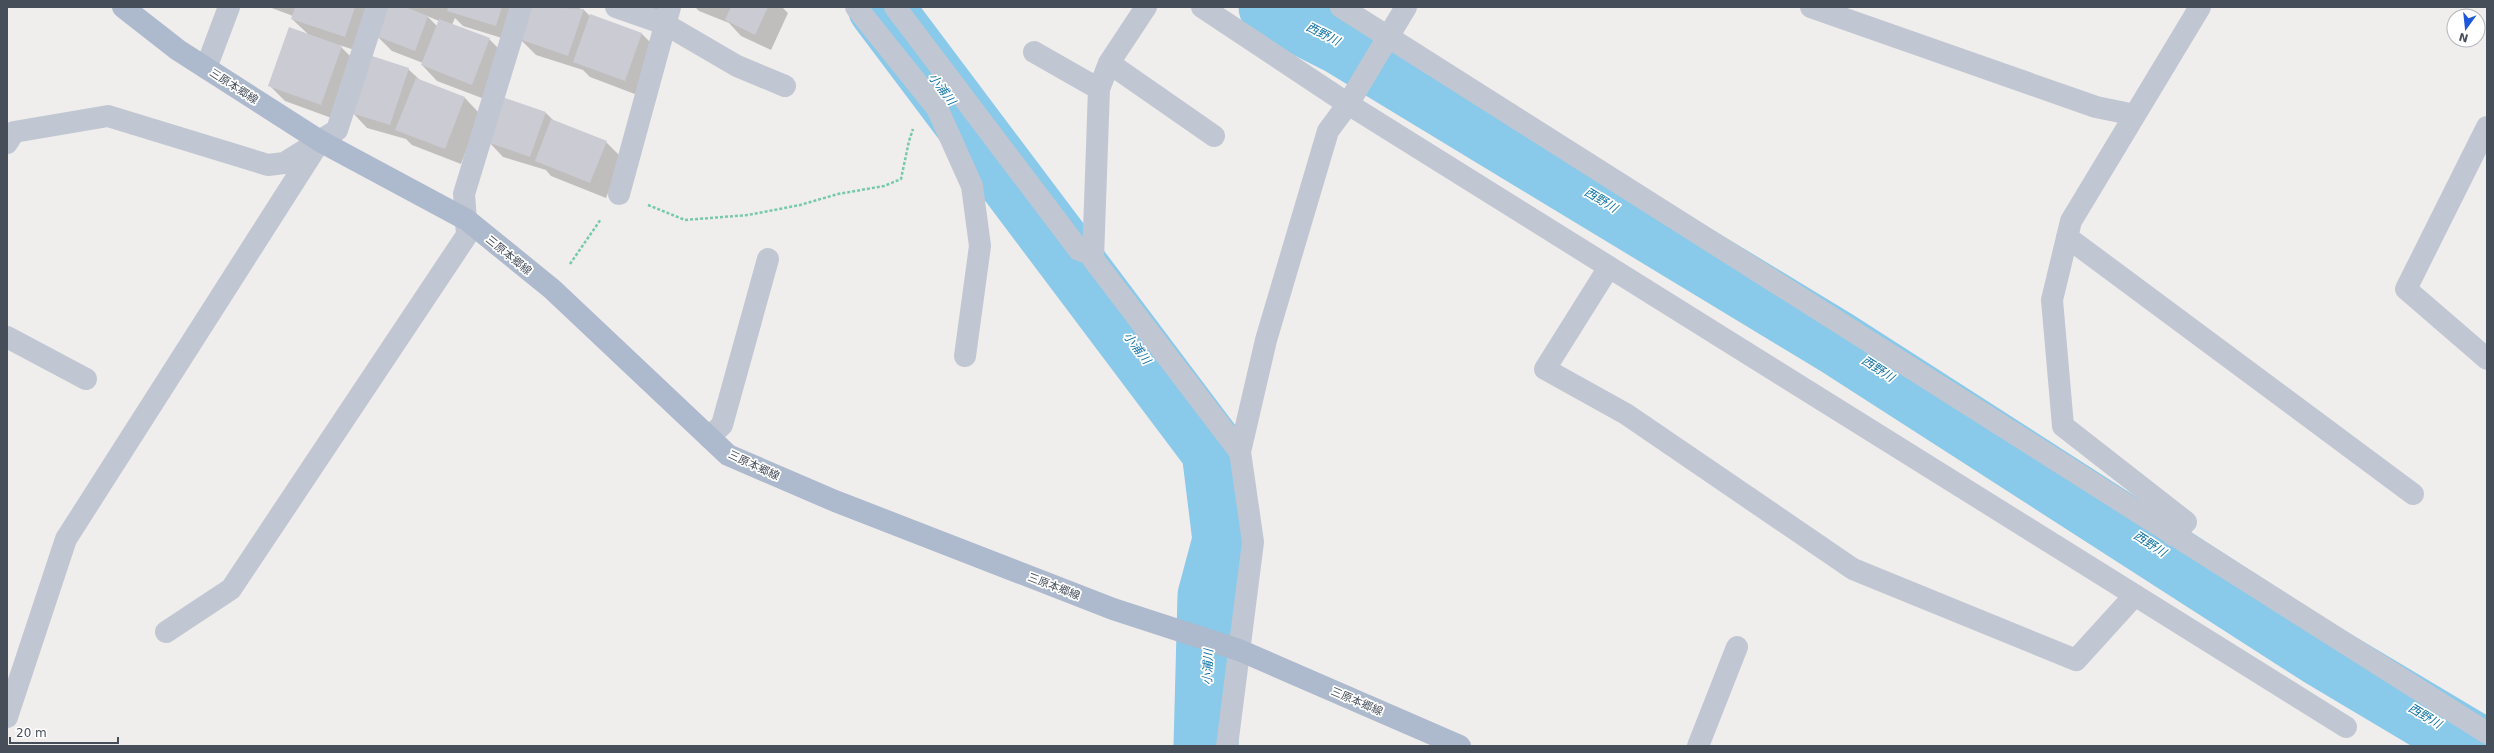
<svg xmlns="http://www.w3.org/2000/svg" width="2494" height="753" font-family="'DejaVu Sans','Noto Sans JP',sans-serif">
<style>
.shadow{fill:#0003;fill-rule:evenodd}
.lines{fill:none;stroke-linecap:round;stroke-linejoin:round}
.river{stroke:#89c9e9;stroke-width:65}
.building{fill:#cacbd3}
.path{stroke:#75caab;stroke-width:2.5;stroke-dasharray:3 2;stroke-linecap:butt}
.minor{stroke:#c1c7d2;stroke-width:22}
.major{stroke:#adb9cc;stroke-width:22}
.labels{text-anchor:middle;stroke-width:3.5;stroke-linejoin:round;paint-order:stroke}
.street-label{font-size:11px;fill:#464e5a;stroke:#fff}
.water-label{font-size:12px;font-style:italic;fill:#0f72a4;stroke:#fff}
</style>
<rect width="100%" height="100%" fill="#f0eded"/>
<path class="shadow" d="M269 7H375L361 52 339 45 357 63 337 120 285 101 269 85 309 35 292 19 293 16Z
M388 7H522L512 41 463 26 455 18 452 25 489 39 505 55 487 100 437 81 422 65 423 63 392 51 377 36ZM427 16 439 21 437 26Z
M531 7H576L584 10 591 17 642 34 657 49 640 96 590 77 583 70 536 55 520 39Z
M631 7H675L669 22Z
M695 7H782L788 13 771 50 741 36 729 23 699 11Z
M408 69 420 80 465 98 480 114 461 164 412 145 406 139 367 128 352 112Z
M546 113 554 121 606 142 622 158 606 198 551 176 546 170 503 157 488 141Z"/>
<g class="lines">
<path class="river" d="M880 7 1214 451 1225 540 1210 596 1206 746
M1271 7 1340 42 1837 343 2319 653 2475 746"/>
</g>
<path class="building" d="M295 7H355L345 37 291 19Z
M387 7H405L428 16 415 51 376 36Z
M448 7H502L496 26 447 11Z
M530 7 584 9 568 56 519 39Z
M731 7H768L755 35 725 20Z
M590 14 642 33 625 81 573 62Z
M439 19 490 38 472 85 421 65Z
M289 27 342 46 321 105 268 86Z
M369 55 409 68 390 125 351 113Z
M416 78 465 97 445 149 395 130Z
M502 97 546 112 530 157 487 142Z
M551 119 607 141 590 183 535 161Z"/>
<g class="lines">
<path class="path" d="M648 205 685 220 748 215 800 205 838 194 884 186 901 179 909 141 913 129
M570 264 601 219"/>
<path class="minor" d="M616 7 665 24 737 66 785 86
M856 7 937 108 972 186 980 246 965 356
M895 7 1079 250 1093 255
M1146 7 1109 63 1099 89 1093 259 1240 452
M1202 7 1348 104 2346 727
M1341 7 2487 733
M1811 7 2096 107 2135 115
M1034 52 1099 89
M1109 63 1214 136
M206 68 229 7
M2487 127 2406 289 2487 359
M7 143 14 132 108 116 268 165 284 163 337 130 377 7
M619 194 670 7
M2067 237 2413 494
M1609 267 1545 369 1626 414 1853 569 2076 660 2135 595
M7 337 86 379
M709 437 722 425 768 259
M2173 535 2186 522 2063 426 2052 300 2071 221 2200 7
M166 632 231 589 467 235 464 194 521 7
M7 717 66 539 320 141
M1227 746 1253 542 1240 452 1266 340 1328 131 1348 104 1406 7
M1698 746 1737 647"/>
<path class="major" d="M123 7 178 50 320 141 467 220 552 289 728 455 835 501 1113 609 1239 650 1460 746"/>
</g>
<g class="labels">
<g class="street-label">
<text transform="translate(234 86) rotate(33)" y="4">三原本郷線</text>
<text transform="translate(509 255) rotate(39)" y="4">三原本郷線</text>
<text transform="translate(754 465) rotate(25)" y="4">三原本郷線</text>
<text transform="translate(1054 586) rotate(21)" y="4">三原本郷線</text>
<text transform="translate(1357 701) rotate(23)" y="4">三原本郷線</text>
</g>
<g class="water-label">
<text transform="translate(1323 34) rotate(27)" y="4">西野川</text>
<text transform="translate(942 89) rotate(53)" y="4">小浦川</text>
<text transform="translate(1601 200) rotate(31)" y="4">西野川</text>
<text transform="translate(1137 348) rotate(53)" y="4">小浦川</text>
<text transform="translate(1878 369) rotate(33)" y="4">西野川</text>
<text transform="translate(2150 544) rotate(33)" y="4">西野川</text>
<text transform="translate(1208 667) rotate(-88)" y="4">小浦川</text>
<text transform="translate(2425 716) rotate(31)" y="4">西野川</text>
</g>
</g>
<rect width="2494" height="753" fill="none" stroke="#464e5a" stroke-width="16"/>
<g transform="translate(2466 28) rotate(195)"><circle r="19" fill="#ffffff" stroke="#b5b8bd"/>
<path d="M0-3L7 15L0 10L-7 15Z" fill="#1d58da"/>
<text y="-6" font-size="11" font-weight="bold" text-anchor="middle" fill="#464e5a">N</text>
</g>
<path d="M10 737v6h108v-6" fill="none" stroke="#464e5a" stroke-width="2"/>
<text x="16" y="737" font-size="12" fill="#464e5a" stroke="#ffffff" stroke-width="3" paint-order="stroke">20 m</text>
</svg>
